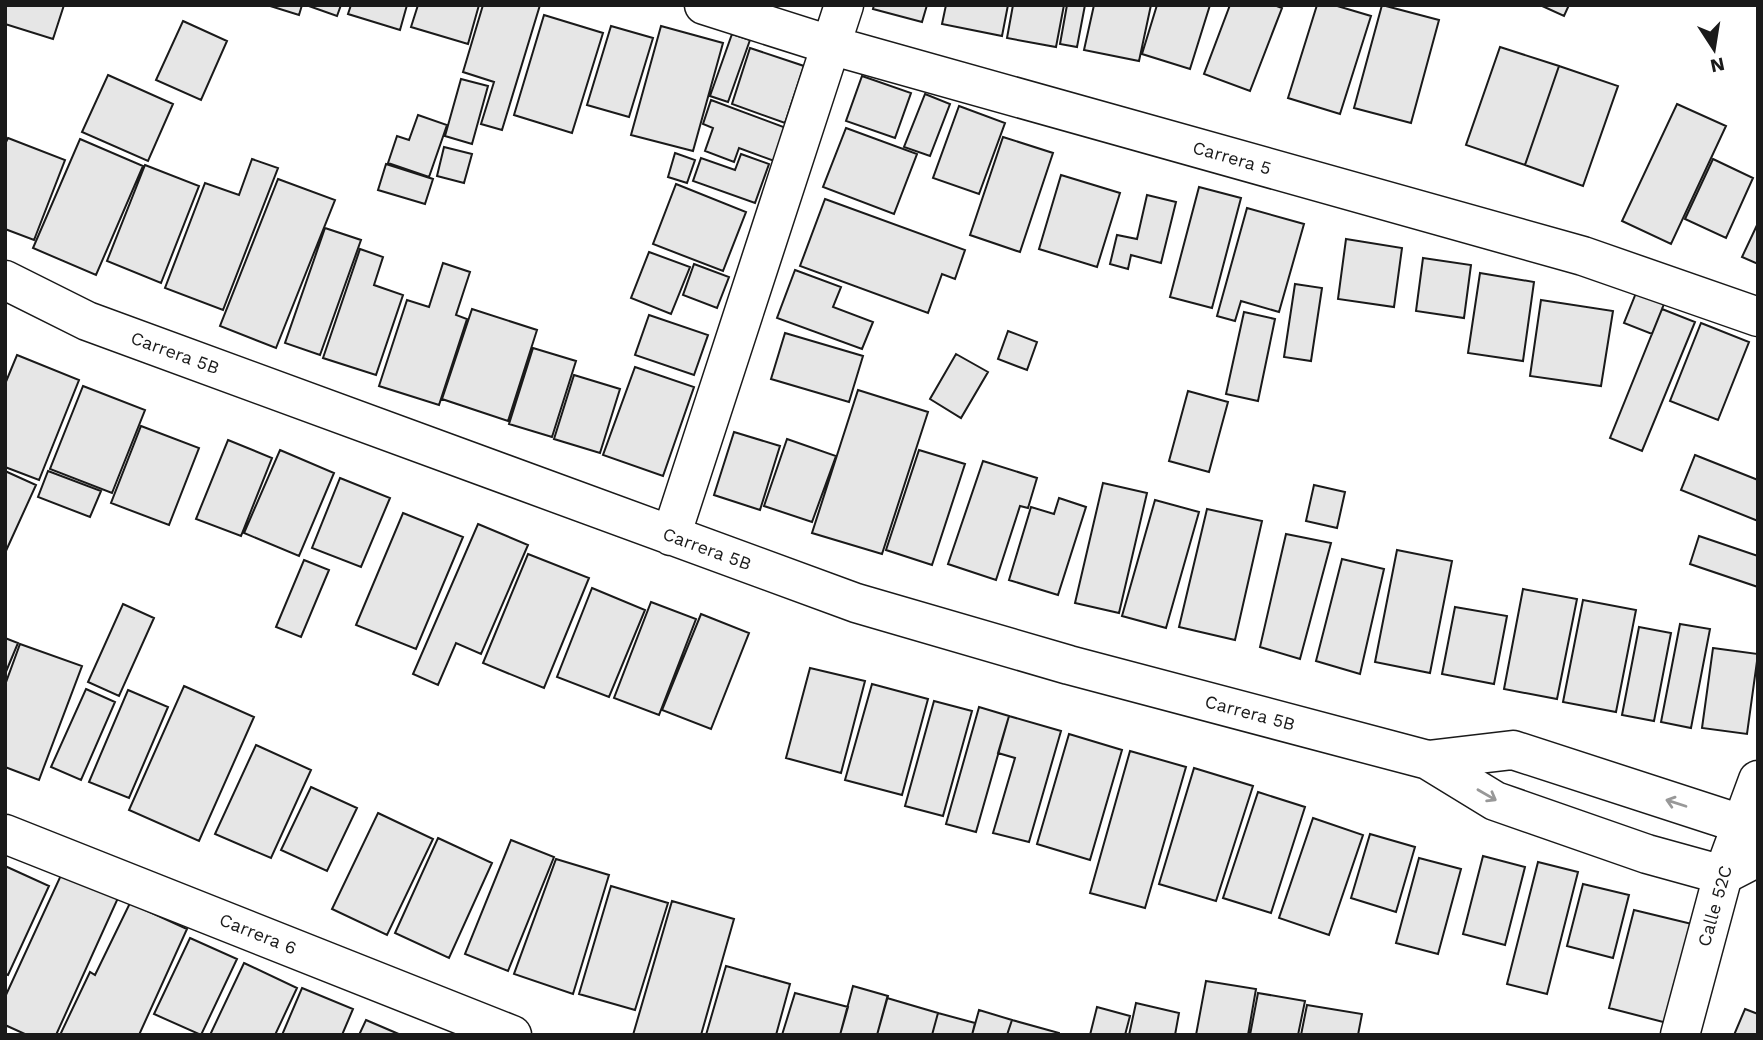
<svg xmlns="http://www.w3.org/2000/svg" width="1763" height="1040" font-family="'Work Sans',sans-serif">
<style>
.building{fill:#e6e6e6;stroke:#1a1a1a;stroke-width:2}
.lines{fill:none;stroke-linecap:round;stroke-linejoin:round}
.minor-casing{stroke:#1a1a1a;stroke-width:41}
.tertiary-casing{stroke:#1a1a1a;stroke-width:41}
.minor{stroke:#fff;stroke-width:38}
.tertiary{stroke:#fff;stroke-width:38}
.oneway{stroke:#989898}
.labels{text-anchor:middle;stroke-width:5;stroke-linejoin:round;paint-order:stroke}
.street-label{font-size:18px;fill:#1a1a1a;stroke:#fff}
</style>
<rect width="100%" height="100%" fill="#fff"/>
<path class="building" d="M5 5H64L53 39 5 24Z
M267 5H302L299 15Z
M306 5H341L337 16Z
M351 5H407L400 30 348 14Z
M418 5H479L468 44 411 27Z
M483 5H540L502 130 481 124 494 82 463 72Z
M874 5H927L922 22 873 9Z
M946 5H1008L1002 36 942 24Z
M1013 5H1064L1056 47 1007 38Z
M1067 5H1085L1077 47 1060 44Z
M1094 5H1151L1139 61 1084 50Z
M1157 5H1210L1190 69 1142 54Z
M1230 5H1274L1282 8 1250 91 1204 74Z
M1317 5H1334L1371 16 1340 114 1288 98Z
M1382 5 1439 20 1411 123 1354 108Z
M1540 5H1569L1564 16Z
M544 15 603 33 572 133 514 115Z
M183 21 227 41 201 100 156 80Z
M611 26 653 38 629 117 587 105Z
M661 26 723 43 693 151 631 135Z
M732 34 750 40 728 102 710 96Z
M1500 47 1559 66 1525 165 1466 145Z
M750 48 804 66 785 123 732 104Z
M1559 66 1618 86 1583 186 1525 165Z
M108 75 173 104 148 161 82 132Z
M862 76 911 93 895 138 846 121Z
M461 79 488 86 472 144 445 136Z
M925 94 950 104 930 156 904 147Z
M711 100 789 129 777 162 739 148 734 162 705 151 713 128 703 124Z
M1677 104 1726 126 1671 244 1622 221Z
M959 106 1005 123 979 194 933 178Z
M418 115 447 125 429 177 388 163 397 136 409 140Z
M846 128 917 154 894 214 823 187Z
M1003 137 1053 153 1020 252 970 235Z
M8 138 65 160 34 240 5 229V144Z
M80 139 143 166 96 275 33 248Z
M444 147 472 154 464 183 437 176Z
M675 153 695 160 687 183 668 177Z
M741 154 769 164 755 203 693 181 701 158 735 170Z
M252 159 278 168 223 310 165 288 205 183 239 195Z
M1713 159 1753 178 1726 238 1685 219Z
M386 164 433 179 425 204 378 190Z
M145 165 199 186 161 283 107 261Z
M1061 175 1120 193 1097 267 1039 249Z
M278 179 335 200 276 348 220 326Z
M676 184 746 212 723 271 653 244Z
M1199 187 1241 198 1212 308 1170 297Z
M1147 195 1176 202 1161 263 1131 255 1128 269 1110 264 1117 235 1137 239Z
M825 199 965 250 955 279 942 274 928 313 800 266Z
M1247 208 1304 224 1279 312 1241 301 1235 321 1217 316Z
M1758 223V264L1742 257Z
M325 228 361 240 320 355 285 343Z
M1346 239 1402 248 1394 307 1338 299Z
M360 249 383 257 374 285 403 295 376 375 323 358Z
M649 252 690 267 671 314 631 298Z
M1423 258 1471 265 1464 318 1416 311Z
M443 263 470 272 456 315 467 319 439 405 379 386 407 300 429 307Z
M694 264 729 277 717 308 683 295Z
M795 270 841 287 833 307 873 322 862 349 777 318Z
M1480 273 1534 282 1523 361 1468 353Z
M1295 284 1322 288 1311 361 1284 357Z
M1636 293 1664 304 1652 334 1624 323Z
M1541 300 1613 311 1601 386 1530 376Z
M472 309 537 330 508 421 442 399Z
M1662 309 1695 322 1642 451 1610 438Z
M1244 312 1275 319 1258 401 1226 394Z
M649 315 708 335 694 375 635 355Z
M1701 323 1749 342 1718 420 1670 401Z
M1008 331 1037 342 1027 370 998 359Z
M785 333 863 356 849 402 771 379Z
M533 348 576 361 552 437 509 424Z
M956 354 988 372 961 418 930 399Z
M17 355 79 380 39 480 5 467V384Z
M635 367 694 387 663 476 603 455Z
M574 375 620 389 600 453 554 439Z
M83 386 145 410 112 493 50 469Z
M858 390 928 412 882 554 812 533Z
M1188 391 1228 402 1209 472 1169 461Z
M141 426 199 448 169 525 111 503Z
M734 432 780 446 760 510 714 495Z
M787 439 836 456 812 522 764 506Z
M228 440 272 458 241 536 196 519Z
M280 450 334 473 299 556 244 533Z
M919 450 965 464 932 565 886 550Z
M1695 455 1758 480V521L1681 490Z
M983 461 1037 478 1028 508 1020 506 996 580 948 564Z
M5 471 36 485 5 553Z
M48 471 101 491 90 517 38 497Z
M340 478 390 498 361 567 312 548Z
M1103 483 1147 493 1119 613 1075 603Z
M1314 485 1345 492 1337 528 1306 521Z
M1059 498 1086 507 1058 595 1009 580 1031 507 1054 514Z
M1155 500 1199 512 1166 628 1122 616Z
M1207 509 1262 521 1235 640 1179 627Z
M403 513 463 537 416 649 356 625Z
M478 524 528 545 481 654 456 643 438 685 413 674Z
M1286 534 1331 543 1300 659 1260 647Z
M1699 536 1758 556V587L1690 564Z
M1397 550 1452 561 1430 673 1375 662Z
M528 554 589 578 544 688 483 663Z
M1342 559 1384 569 1360 674 1316 661Z
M304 560 329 570 301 637 276 627Z
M592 588 645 610 609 697 557 677Z
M1523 589 1577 599 1557 699 1504 689Z
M1583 600 1636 610 1616 712 1563 702Z
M651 602 696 619 659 715 614 698Z
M123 604 154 618 119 696 88 682Z
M1455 607 1507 616 1494 684 1442 674Z
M701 614 749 633 711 729 662 710Z
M1680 624 1710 629 1691 728 1661 722Z
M1639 627 1671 633 1654 721 1622 715Z
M5 638 18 643 5 674Z
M20 644 82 666 39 780 5 767V685Z
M1713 648 1758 654 1747 734 1702 728Z
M810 668 865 681 841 773 786 758Z
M872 684 928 699 902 795 845 780Z
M184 686 254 717 199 841 129 810Z
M86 689 115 702 81 780 51 767Z
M128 690 168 707 129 798 89 782Z
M934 701 972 711 943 816 905 806Z
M979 707 1009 716 976 832 946 824Z
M1009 716 1061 731 1029 842 993 833 1015 758 998 753Z
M1069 734 1122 750 1090 860 1037 844Z
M256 745 311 770 271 858 215 834Z
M1130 751 1186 767 1145 908 1090 893Z
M1194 768 1253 786 1216 901 1159 884Z
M311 787 357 808 327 871 281 850Z
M1258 792 1305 807 1271 913 1223 898Z
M378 813 433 839 387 935 332 909Z
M1313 818 1363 835 1329 935 1279 918Z
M1370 834 1415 847 1396 912 1351 898Z
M438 838 492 863 449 958 395 933Z
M511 840 554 857 508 971 465 954Z
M1483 856 1525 867 1505 945 1463 934Z
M1419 858 1461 869 1438 954 1396 943Z
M556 859 609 875 573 994 514 974Z
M1538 862 1578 872 1547 994 1507 984Z
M5 866 49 886 8 975 5 974Z
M62 873 118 898 56 1035H27L5 1025V997Z
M1583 884 1629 895 1613 958 1567 946Z
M611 886 668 903 635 1010 579 994Z
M672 901 734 919 701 1035H633Z
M130 903 187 929 139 1035H60L90 972 95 975Z
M1634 910 1696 925 1671 1024 1609 1008Z
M190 938 237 959 201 1035 154 1014Z
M244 963 297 988 275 1035H210Z
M726 966 790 984 776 1035H706Z
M1206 981 1256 989 1248 1035H1196Z
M853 986 888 996 877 1035H840Z
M302 988 353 1009 342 1035H282Z
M795 993 848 1007 840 1035H782Z
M1258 993 1305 1001 1298 1035H1250Z
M887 998 938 1013 932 1035H877Z
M1136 1003 1179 1013 1175 1035H1129Z
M1307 1005 1362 1014 1358 1035H1301Z
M1097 1007 1130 1016 1125 1035H1090Z
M1745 1009 1758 1014V1035H1734Z
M979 1010 1012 1020 1007 1035H972Z
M938 1013 975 1023 972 1035H932Z
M366 1020 401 1035H359Z
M1012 1020 1059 1033V1035H1007Z"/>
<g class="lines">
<g class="minor-casing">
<path id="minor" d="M704 5 830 45 1583 256 1758 317
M5 280 87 321 856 603 1069 665 1428 760 1495 801 1647 854 1723 875 1758 857
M671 536 844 5
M1428 760 1513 750 1741 824 1758 843
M5 834 512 1035"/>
</g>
<g class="tertiary-casing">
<path id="tertiary" d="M1680 1035 1723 875 1758 780"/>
</g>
<use href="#minor" class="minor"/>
<use href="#tertiary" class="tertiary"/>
</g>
<defs><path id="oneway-shaft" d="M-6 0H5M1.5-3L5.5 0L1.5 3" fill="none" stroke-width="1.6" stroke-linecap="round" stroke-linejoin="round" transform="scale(1.75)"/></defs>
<g class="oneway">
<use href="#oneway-shaft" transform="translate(1487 795) rotate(30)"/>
<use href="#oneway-shaft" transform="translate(1676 803) rotate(-162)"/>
</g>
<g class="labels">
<g class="street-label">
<text transform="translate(1232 158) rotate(16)" y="6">Carrera 5</text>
<text transform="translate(175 353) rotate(20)" y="6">Carrera 5B</text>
<text transform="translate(707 549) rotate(20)" y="6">Carrera 5B</text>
<text transform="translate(1250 713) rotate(15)" y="6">Carrera 5B</text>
<text transform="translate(1715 906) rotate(-74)" y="6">Calle 52C</text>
<text transform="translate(258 934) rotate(22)" y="6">Carrera 6</text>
</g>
</g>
<rect width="1763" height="1040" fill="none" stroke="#1a1a1a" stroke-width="14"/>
<g transform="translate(1714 49) rotate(168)" stroke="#ffffff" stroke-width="5" paint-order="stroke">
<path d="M0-5L12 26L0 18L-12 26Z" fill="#1a1a1a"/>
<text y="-10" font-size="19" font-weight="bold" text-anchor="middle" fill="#1a1a1a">N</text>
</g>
</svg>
